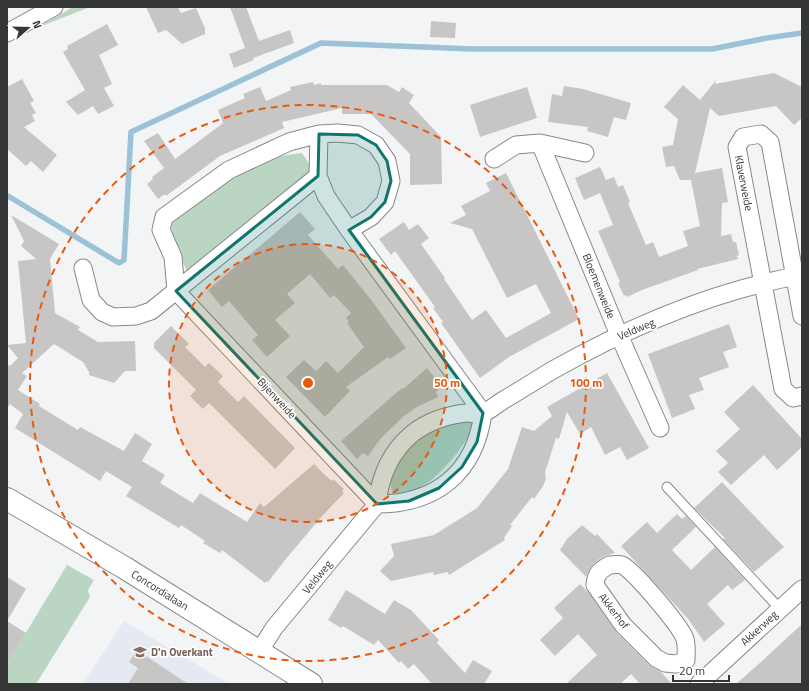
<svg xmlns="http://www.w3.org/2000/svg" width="809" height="691" font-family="'Titillium Web',sans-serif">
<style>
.built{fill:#e4e9f2}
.green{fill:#bbd5c3}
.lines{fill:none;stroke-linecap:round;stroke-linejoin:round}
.stream{stroke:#9bc2d6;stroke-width:5.5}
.building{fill:#c8c6c5}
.service-casing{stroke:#87888a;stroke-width:11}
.minor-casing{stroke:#87888a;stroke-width:19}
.secondary-casing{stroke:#87888a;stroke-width:24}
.service{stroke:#fff;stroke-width:9}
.minor{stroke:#fff;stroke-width:17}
.secondary{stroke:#fff;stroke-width:22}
.marked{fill:#0f766e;fill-opacity:0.2;stroke:#0f766e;stroke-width:3;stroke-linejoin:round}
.ring{fill:none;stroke:#e8590c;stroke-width:2;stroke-dasharray:7 5}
.labels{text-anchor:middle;stroke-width:3.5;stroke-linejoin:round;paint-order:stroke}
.street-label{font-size:11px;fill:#353636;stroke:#fff}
.education-label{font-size:11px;font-weight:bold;fill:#785e54;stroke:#fff;text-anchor:start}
.centre{fill:#e8590c;stroke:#fff;stroke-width:2}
.ring-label{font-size:12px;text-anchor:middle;font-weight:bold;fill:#e8590c;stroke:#fff;stroke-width:3.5;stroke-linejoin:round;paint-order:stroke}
</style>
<rect width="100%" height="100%" fill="#f3f4f6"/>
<path class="built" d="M124 621 229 684H83Z"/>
<path class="green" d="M73 7H90L39 27Z
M302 153 310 165V175L189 276 172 238 171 216 259 159Z
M478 414C475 422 472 430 468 437 457 455 434 483 414 490 408 492 401 493 396 494 389 490 390 482 393 475 398 459 415 436 431 429 445 422 463 419 478 414Z
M67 565 94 580 88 590 90 597 36 684H7V664Z"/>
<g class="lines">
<path class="stream" d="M7 197 8 196 119 263 124 260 131 132 321 43 473 49H712L767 38 802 33"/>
</g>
<path class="building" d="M146 7H178L181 13 196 8 205 28V34L182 44 166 30 158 33Z
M230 7H246L259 41 290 30 294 43 253 58 254 60 234 68 229 54 245 48Z
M431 21 456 23 455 38 430 37Z
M107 24 118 45 99 55 112 84 104 88 114 106 98 114 93 106 78 115 66 102 85 90 63 52 68 49 67 46Z
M774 73 802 87V118L794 125 776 106 719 116 710 108 695 173 722 168 728 202 722 203 721 236 731 234 733 242H736L739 255 737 256 738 259 697 269 698 270 642 290 627 297 626 295 624 296 618 283 620 282 598 231 613 225 600 193 584 200 575 178 600 167 606 180 614 177 618 187 623 185 630 202 628 203 646 245 653 242 659 257 688 246 683 231 700 226 691 180H680L674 166 666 167 662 147 673 145 678 119 664 107 683 85 700 100 716 80 715 84Z
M22 79 34 101 30 103 36 113 32 115 35 121 24 127 57 155 43 172 31 161 26 166 7 149V87Z
M313 82 314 85 321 83V85H387L399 92 402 87 414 95 409 103 441 137 442 184 410 185V154L371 114H342V108L282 122 284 128 220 156 166 196 165 194 158 199 147 184 153 179 152 177 164 168 144 141 158 133 175 159 223 123 218 110 245 98 243 94 260 87 266 101 291 90 290 87Z
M564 86 583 89 631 103 626 120 614 117 608 137 587 131 588 127 548 122 552 94 562 96Z
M527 87 537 118 480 137 470 105Z
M506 173 579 319 509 357 480 378 441 323 443 322 433 308 435 307 395 251 391 255 379 239 404 222 409 230 418 224 429 238 421 244 445 278 444 279 472 320 486 310 506 338 551 313 536 284 507 298 472 229 450 223 466 215 461 206 490 191 486 183Z
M300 212 315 229 308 235 338 269 343 265 372 301 406 348 390 359 388 357 346 387 350 391 325 417 286 377 304 360 316 371 326 361 338 373 364 347 347 323 349 322 346 318 351 313 334 295 330 298 310 274 287 294 295 303 275 320 290 336 267 357 252 340 258 335 229 301 222 307 208 290Z
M11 215 59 244 50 259 55 313 80 327 78 330 98 342 135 341 136 371H125L114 383 89 375V372L83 362 54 344 22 373 27 376 18 390 40 404 39 406 78 430 80 427 124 451 135 433 152 444 142 461 165 475 160 483 193 503 200 493 247 522 260 503 264 507 314 464 325 475 332 481 333 479 344 489 342 491 344 493 323 515 285 560 268 582 266 581 265 583 222 550 220 553 203 543 205 541 181 525 179 528 126 496 132 487 106 471 100 481 15 428 23 414 10 404 7 409V364L10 366 18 358 7 345 26 343 18 261 36 259 21 246 24 241Z
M729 324 737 347 723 352 729 367 699 378 704 390 689 395 695 409 672 418 648 354Z
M171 326 189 344 185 347 205 367 209 363 223 376 218 382 238 402 244 396 295 448 275 469 209 403 203 409 190 396 196 390 154 348V343Z
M427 368 442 386 436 392 438 397 417 407 404 416 381 438 368 456 363 453 357 459 341 441 402 388 403 389Z
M607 373 649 448 627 460 620 447 605 455 591 427 580 434 567 412 559 439 556 438 547 466 545 472 546 479 543 486 534 499 532 497 510 525 512 526 504 538 505 540 449 575 448 572 434 575 433 572 391 581 380 571 394 556 391 544 434 535 477 508 508 469 522 427 534 431 552 416 547 407Z
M753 385 802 439V447L777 470 764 455 731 485 718 472 728 463 716 451 740 429 724 412Z
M722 482 784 547 754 572 723 539 725 538 694 508Z
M677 514 682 519 686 516 696 527 672 550 691 570 715 547 745 580 732 590 728 585 707 604 725 624 704 642 689 620 621 546 647 522 657 533Z
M582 525 595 536 597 534 615 553 604 556 597 561 591 567 586 577 560 550 567 539Z
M7 577 26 589 7 621Z
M580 584 589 593 616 632 649 665 661 672 672 684H640L631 674 620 684H566L597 655 578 634 555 656 540 640 563 618 554 608Z
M346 590 385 614 394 600 411 610 439 640 437 643 465 673 473 660 492 671 484 684H432L414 664 408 669 401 661 399 663 378 640 374 645 343 626 341 628 328 620Z
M7 621 26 633 7 664Z
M802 624V684H736L762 661Z
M137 650 188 684H128L138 668 129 662Z"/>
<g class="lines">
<g class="service-casing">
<path id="service" d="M667 487 780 609"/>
</g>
<g class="minor-casing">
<path id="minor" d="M7 33 54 7
M319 134 318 176 326 196 349 230 483 413
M540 143 619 335 660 428
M494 159 516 145 540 143 585 153
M349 230 371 217 385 202 391 181 387 161 376 145 358 135 338 133 319 134 289 142 229 170 164 217 161 230 173 257 176 291 377 504
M83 268 91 300 102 312 113 317 136 316 151 311 318 176
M802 316 770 142 761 134 743 137 737 147 783 389 793 398 802 396
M377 504C436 504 475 473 483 413
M609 565C613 565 618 564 622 565 634 571 680 625 685 639 687 646 686 653 686 660L676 664 665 663 656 658 623 625 595 585C596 573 600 571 609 565Z
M259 652 274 628 377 504C380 476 391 451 413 433 429 421 447 415 466 413 472 413 479 415 484 413 490 410 496 405 502 401 519 391 535 381 551 371 627 328 715 290 802 275
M699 684 802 589"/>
</g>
<g class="secondary-casing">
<path id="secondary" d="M7 499 125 568 311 684"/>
</g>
<use href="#service" class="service"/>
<use href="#minor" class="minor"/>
<use href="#secondary" class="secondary"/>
</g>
<path class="marked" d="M319 134 358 135 376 145 387 161 391 181 385 202 371 217 349 230 483 413 477 442 462 467 439 488 409 501 377 504 176 291 318 176Z"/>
<circle cx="308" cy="383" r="139" fill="#e8590c" fill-opacity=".12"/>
<g class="ring">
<circle cx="308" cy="383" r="139"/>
<circle cx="308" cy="383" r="278"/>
</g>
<defs>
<g id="school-bare" transform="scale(1.08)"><path d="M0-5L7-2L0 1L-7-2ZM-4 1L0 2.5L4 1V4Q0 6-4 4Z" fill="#8d6e63" stroke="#fff" stroke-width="2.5" paint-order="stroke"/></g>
</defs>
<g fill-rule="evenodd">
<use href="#school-bare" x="140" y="652"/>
</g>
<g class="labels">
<g class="street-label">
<text transform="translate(744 183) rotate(79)" y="4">Klaverweide</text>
<text transform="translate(599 286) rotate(68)" y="4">Bloemenweide</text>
<text transform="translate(636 329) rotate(-23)" y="4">Veldweg</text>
<text transform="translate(277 398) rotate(47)" y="4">Bijenweide</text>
<text transform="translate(317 577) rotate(-51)" y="4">Veldweg</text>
<text transform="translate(160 590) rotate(32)" y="4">Concordialaan</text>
<text transform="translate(614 611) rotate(52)" y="4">Akkerhof</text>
<text transform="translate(759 628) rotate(-43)" y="4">Akkerweg</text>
</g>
<g class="education-label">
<text x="151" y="656">D'n Overkant</text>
</g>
</g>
<circle cx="308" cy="383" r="6" class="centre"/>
<g class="ring-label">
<text x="447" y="387">50 m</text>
<text x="586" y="387">100 m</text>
</g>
<rect width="809" height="691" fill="none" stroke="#353636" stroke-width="16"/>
<g transform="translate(28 28) rotate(70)" stroke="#ffffff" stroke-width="3" paint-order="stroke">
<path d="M0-3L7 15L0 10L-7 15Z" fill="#353636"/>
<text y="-6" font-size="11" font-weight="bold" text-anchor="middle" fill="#353636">N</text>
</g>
<path d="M673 675v6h56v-6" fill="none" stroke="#353636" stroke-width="2"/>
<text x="679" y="675" font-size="12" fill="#353636" stroke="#ffffff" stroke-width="3" paint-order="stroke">20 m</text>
</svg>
